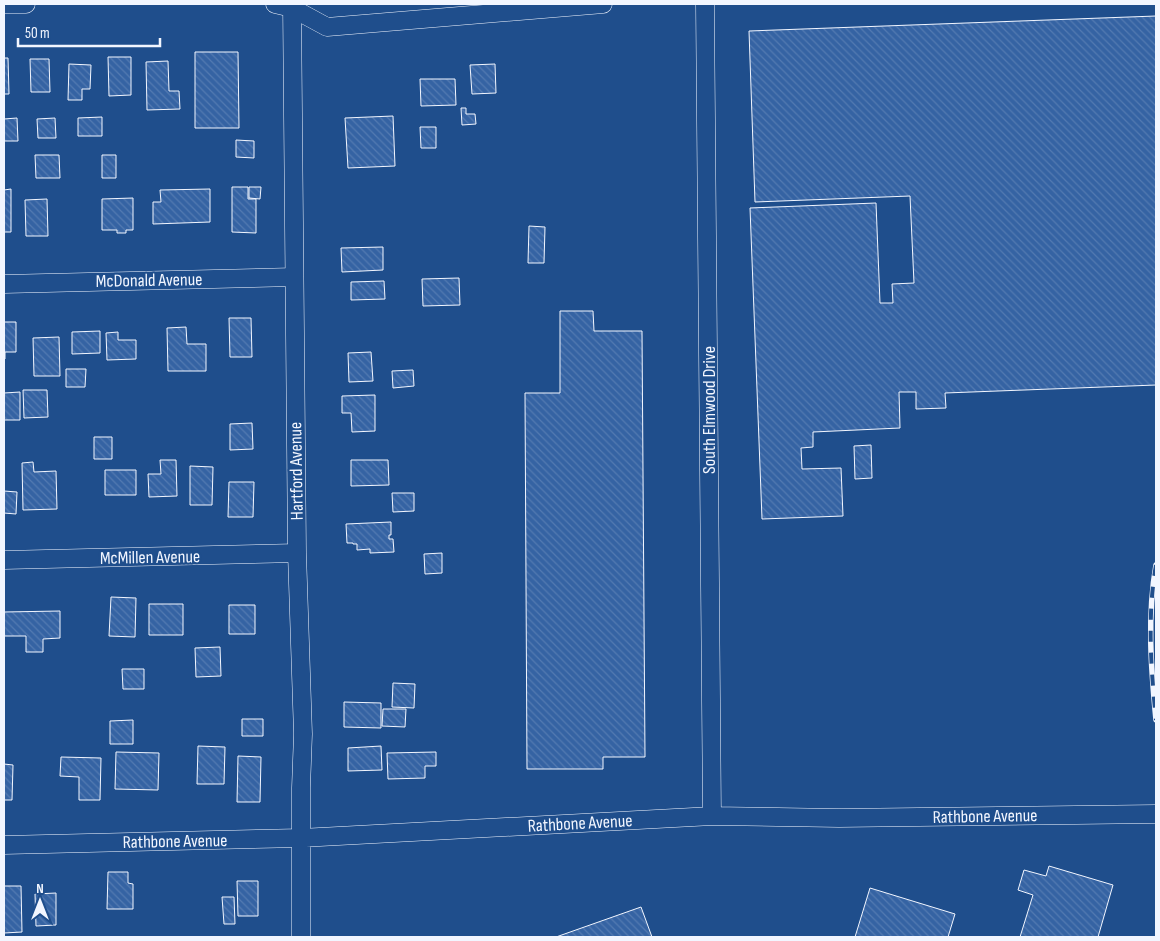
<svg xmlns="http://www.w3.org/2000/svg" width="1160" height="941" font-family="'Sofia Sans Condensed',sans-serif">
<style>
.building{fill:url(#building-back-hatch);stroke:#f2f6ff}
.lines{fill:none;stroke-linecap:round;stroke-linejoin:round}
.minor-casing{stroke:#f2f6ff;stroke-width:19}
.minor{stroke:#1f4e8c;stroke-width:18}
.rail-casing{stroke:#f2f6ff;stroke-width:5.5}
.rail{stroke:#1f4e8c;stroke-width:4;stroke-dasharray:11;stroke-linecap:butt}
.labels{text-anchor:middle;stroke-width:4;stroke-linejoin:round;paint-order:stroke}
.street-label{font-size:18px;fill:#f2f6ff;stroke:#1f4e8c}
</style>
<defs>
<pattern id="building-back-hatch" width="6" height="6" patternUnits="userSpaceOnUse" patternTransform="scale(1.25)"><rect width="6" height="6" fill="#3563a3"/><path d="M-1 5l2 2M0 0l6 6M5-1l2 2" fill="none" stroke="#537ab1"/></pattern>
</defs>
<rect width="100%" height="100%" fill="#1f4e8c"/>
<path class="building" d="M1156 16V385L945 393 946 408 916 409V392H899L900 428 813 432V447L801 448 802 469 841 468 843 516 762 519 750 208 876 203 880 303H893L892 284 914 283 910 196 755 202 749 31Z
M195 52H238L239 128H195Z
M108 57H131V95L109 96Z
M4 58H8L9 94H4Z
M30 59H49L50 92H31Z
M168 61 169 91H179L180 109 147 110 146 62Z
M69 64 91 65 90 89H82V100H68Z
M495 64 496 93 472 94 470 65Z
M420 79H455L456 105 421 106Z
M461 108H466V114H475L476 124 462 125Z
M393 116 395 166 348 168 345 118Z
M102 117V136H78V118Z
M17 118 18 141H4V119Z
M55 118 56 138H38L37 119Z
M420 127H436V148H421Z
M236 140 254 141V158L236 157Z
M35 155H59L60 178H36Z
M102 155H116V178H102Z
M232 187H248V199H256V233L232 232Z
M249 187H261L260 199 249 198Z
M11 189V232H4V190Z
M210 189V222L153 224V202H161L160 190Z
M133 198V230H126V233H117V230H102V199Z
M47 199 48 236H26L25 200Z
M529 226 545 227 544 263H528Z
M383 247V270L342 272 341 248Z
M459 278 460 305 423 306 422 279Z
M384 281 385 299 351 300V282Z
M560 311H593L594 331H642L645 757H603V769H527L525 393H560Z
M229 318H251L252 357H230Z
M4 322H16V352H5V359H4Z
M186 327 187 344H206V371H168L167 328Z
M100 331V353L72 354V332Z
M118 332V340H136V359L107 360 106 333Z
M59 337 60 376H34L33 338Z
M371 352 373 381 349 382 348 353Z
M66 369H86L85 387H66Z
M413 370 414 386 393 388 392 371Z
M23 390H47L48 417 24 418Z
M20 392V420H4V393Z
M375 395V431L352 432 351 413H342V396Z
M252 423 253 449 230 450V424Z
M94 437H112V459H94Z
M871 445 872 478 855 479 854 446Z
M160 460H176L177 496 149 497 148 474H161Z
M351 460H388L389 485 351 486Z
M33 462 34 472 56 471 57 509 23 510 22 463Z
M190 466 213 467 212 505H190Z
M105 470H136V495H105Z
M229 482H254L253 517H228Z
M4 491 17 492 16 514 4 513Z
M392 493H414V511L393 512Z
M391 522V535H389V539H393L394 552 370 553V549L357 550V544H353V543H347L346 524Z
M442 553V573L425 574 424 554Z
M111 597 136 598 135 637 109 636Z
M149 604H183V635H149Z
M229 605H255V634H229Z
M60 611V638L43 639V652H26V636H4V612Z
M220 647 221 676 196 677 195 648Z
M122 669H144V689H123Z
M393 683 415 684 414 708 392 707Z
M344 702 381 703V728L344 727Z
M383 709H406L405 727 382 726Z
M242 719H263V736H242Z
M133 720V744H110V721Z
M198 746 225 747 224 784H197Z
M381 746 382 770 348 771V748Z
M116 752 159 753 158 790 115 789Z
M436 752V766H425V778L388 779 387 753Z
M238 756 261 757 260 802H237Z
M61 757 101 758 100 800H79V777L60 776Z
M4 764 13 765 12 800H4Z
M1049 866 1113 885 1098 937H1020L1033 895 1018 890 1024 870 1046 876Z
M108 872H128V883L133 884V909H107Z
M237 881H258V916H238Z
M4 886H21L22 932 4 933Z
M870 888 955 914 948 937H855Z
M56 893V925L36 926 35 894Z
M222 897H234L235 924H224Z
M641 907 652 937H556Z"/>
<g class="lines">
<g class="minor-casing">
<path id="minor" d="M4 4H26
M275 4 292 8 327 27 603 4
M292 4 297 553 303 734 301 788V937
M705 4 712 816
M4 284 294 277
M4 560 297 553
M4 845 301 838 712 816 839 818 1156 814"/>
</g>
<use href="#minor" class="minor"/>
<g class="rail-casing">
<path id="rail" d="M1156 565C1147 616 1151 669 1156 720"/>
</g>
<use href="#rail" class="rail"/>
</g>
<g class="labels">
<g class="street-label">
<text transform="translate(149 280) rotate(-1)" y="6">McDonald Avenue</text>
<text transform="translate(709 410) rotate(-90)" y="6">South Elmwood Drive</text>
<text transform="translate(296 471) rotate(-91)" y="6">Hartford Avenue</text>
<text transform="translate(150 557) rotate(-1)" y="6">McMillen Avenue</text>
<text transform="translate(985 816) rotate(-1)" y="6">Rathbone Avenue</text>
<text transform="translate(580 823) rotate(-3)" y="6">Rathbone Avenue</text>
<text transform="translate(175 841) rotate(-1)" y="6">Rathbone Avenue</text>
</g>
</g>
<rect width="1160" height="941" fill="none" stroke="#f2f6ff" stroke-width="10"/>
<g transform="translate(40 901)" stroke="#1f4e8c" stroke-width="4" paint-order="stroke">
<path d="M0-4L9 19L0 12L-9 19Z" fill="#f2f6ff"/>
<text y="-8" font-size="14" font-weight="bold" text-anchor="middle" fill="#f2f6ff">N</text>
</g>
<path d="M18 38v8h142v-8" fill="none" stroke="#f2f6ff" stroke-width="2.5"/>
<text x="25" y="38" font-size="15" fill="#f2f6ff" stroke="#1f4e8c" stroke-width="4" paint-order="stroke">50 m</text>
</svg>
